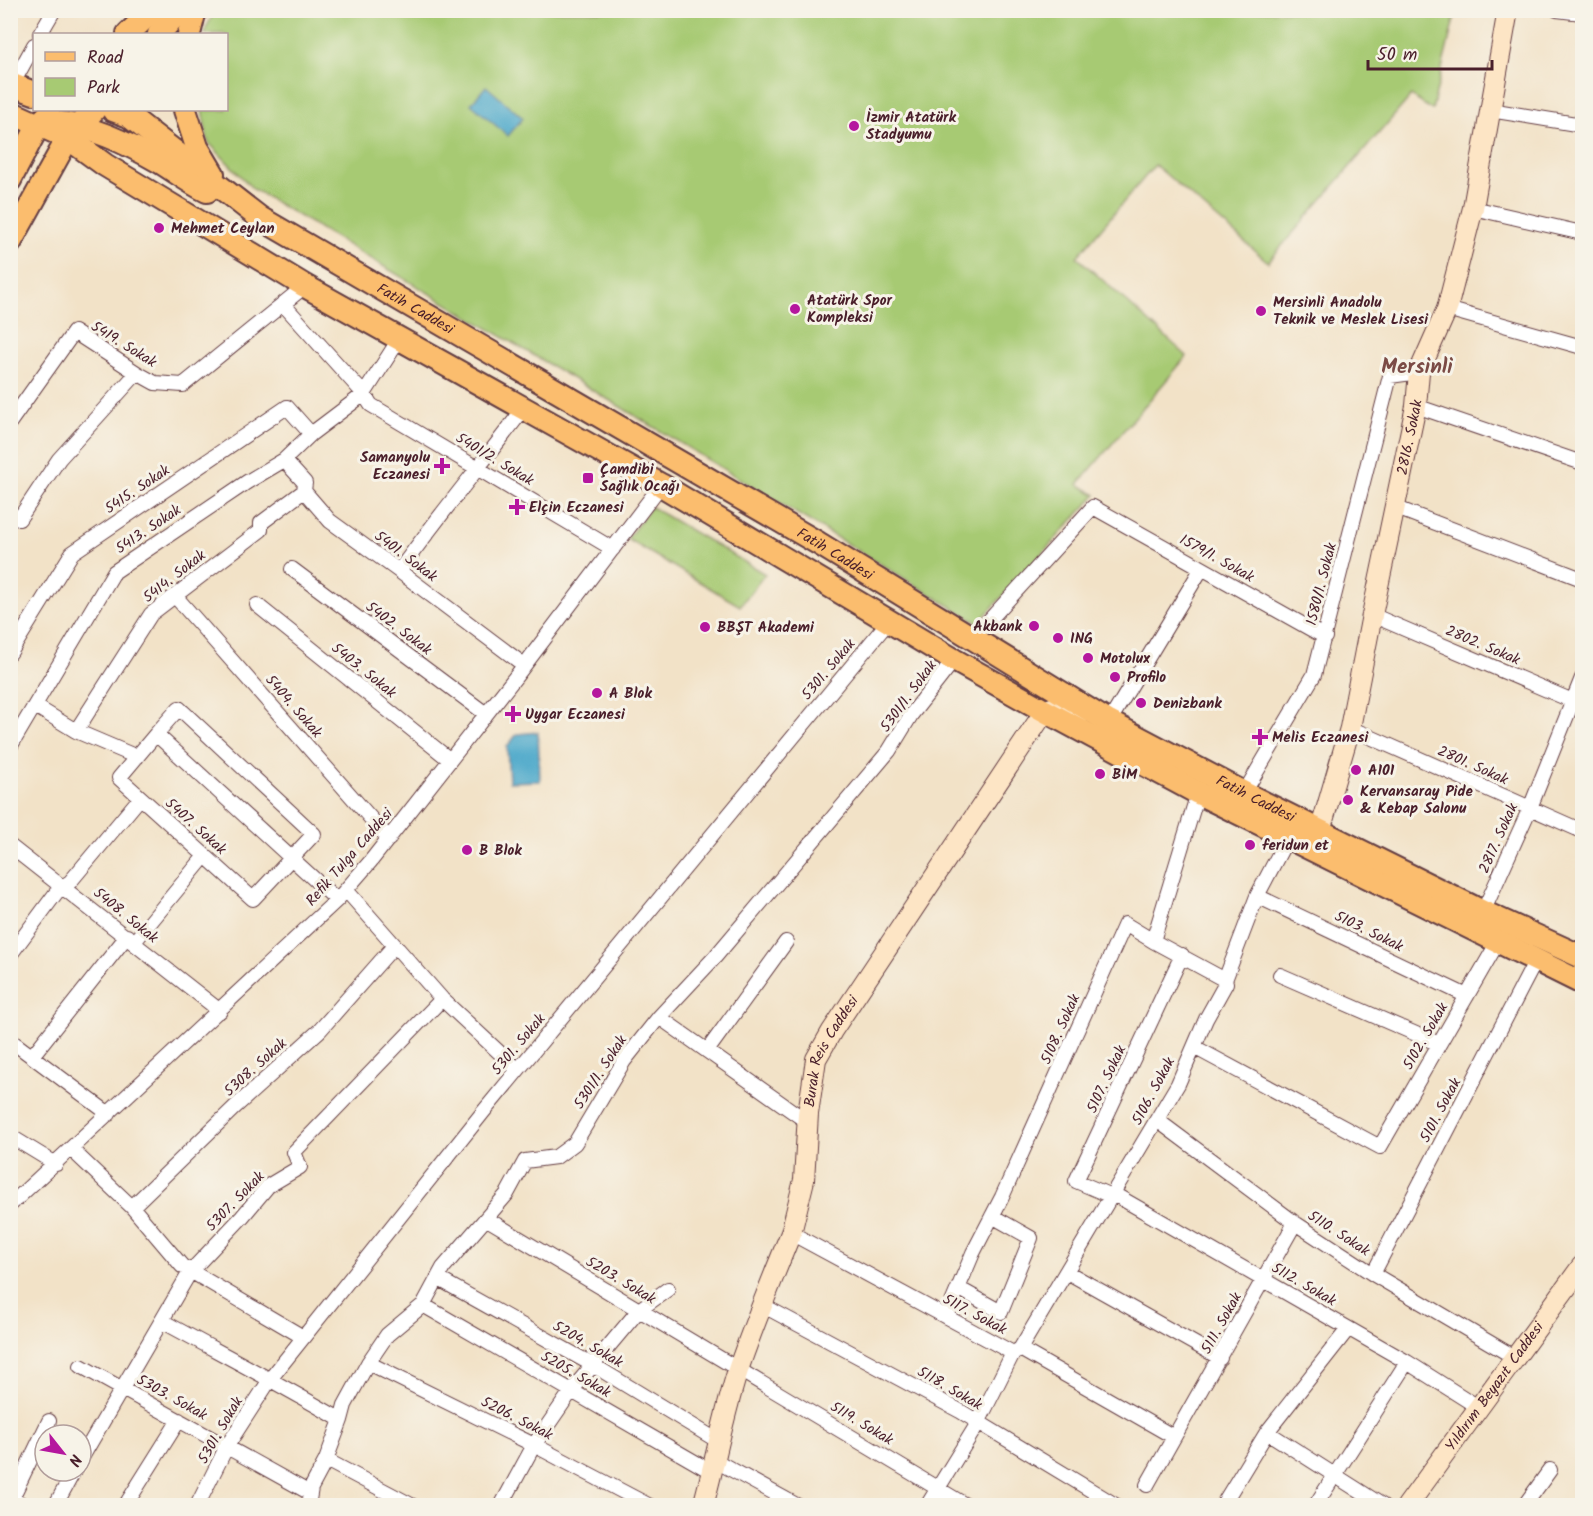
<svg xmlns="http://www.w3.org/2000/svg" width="1593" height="1516" font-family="Kalam,sans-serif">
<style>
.green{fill:#a7ca73;stroke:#78744f;stroke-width:1.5}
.water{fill:#4ba8ca;stroke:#4a647a;stroke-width:1.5}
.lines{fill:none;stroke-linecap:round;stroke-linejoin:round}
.street-casing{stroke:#633c42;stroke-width:16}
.secondary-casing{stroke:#633c42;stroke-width:22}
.primary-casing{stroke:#633c42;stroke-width:26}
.street{stroke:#fff;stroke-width:14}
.secondary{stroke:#fde5c5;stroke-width:20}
.primary{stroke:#fbbd6e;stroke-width:22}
.poi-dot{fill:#b5179e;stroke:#f7f3e8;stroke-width:2}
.labels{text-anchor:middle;stroke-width:6;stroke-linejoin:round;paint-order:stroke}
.poi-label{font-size:15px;font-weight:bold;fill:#4a1f2b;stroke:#f7f3e8;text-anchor:start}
.street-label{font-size:15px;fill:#4a1f2b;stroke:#f7f3e8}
.district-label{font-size:21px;font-weight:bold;fill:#7b4b46;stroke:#f7f3e8}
</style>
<rect width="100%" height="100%" fill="#f7f3e8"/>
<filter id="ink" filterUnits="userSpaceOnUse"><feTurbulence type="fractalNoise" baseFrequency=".0167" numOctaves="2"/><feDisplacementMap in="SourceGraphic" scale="12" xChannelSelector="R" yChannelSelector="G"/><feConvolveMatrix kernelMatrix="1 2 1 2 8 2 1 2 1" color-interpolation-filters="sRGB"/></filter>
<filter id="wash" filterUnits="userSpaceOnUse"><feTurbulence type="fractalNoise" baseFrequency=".008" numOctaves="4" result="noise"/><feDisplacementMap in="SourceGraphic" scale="24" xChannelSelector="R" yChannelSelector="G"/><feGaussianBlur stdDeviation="1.35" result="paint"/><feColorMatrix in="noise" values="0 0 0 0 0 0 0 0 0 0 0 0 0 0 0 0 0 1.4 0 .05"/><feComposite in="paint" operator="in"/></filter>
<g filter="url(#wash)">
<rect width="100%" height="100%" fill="#f2e2c7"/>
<path class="green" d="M215 11H1456L1432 110 1411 96 1268 262 1155 165 1077 257 1187 356 1078 484 1096 495 978 623 614 403 253 189 208 142 202 110H226V34H205L206 28Z
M651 507 765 574 740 606 627 539Z"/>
<path class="water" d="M486 86 523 118 508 136 471 104Z
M538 732 540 781 509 782 507 747 517 734Z"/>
</g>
<g filter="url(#ink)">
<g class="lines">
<g class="street-casing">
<path id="street" d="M1557 10 1582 13
M40 34 54 10
M12 85 34 45
M1490 110 1582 125
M1473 208 1582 233
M283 304 364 394 371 405 613 549
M1447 309 1582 347
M1416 406 1582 463
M10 422 74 332 137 373 155 383 183 385 305 286
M284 460 305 483 304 491 330 521 399 571 524 665
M1394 507 1582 579
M10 514 19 519 59 459 137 373
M292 569 486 714
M399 571C439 515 483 463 524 408
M175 596 389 839
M257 605 450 760
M1372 615 1582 705
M973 638 1093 507 1325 637
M10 653 72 553 287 407 311 434
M35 706 76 731 151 614 261 530V523L304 491
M1109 722 1202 568
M1350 728 1582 831
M76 731 137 757
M156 734 119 778 253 899 314 834 179 708 156 734 337 900
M10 747 114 572 247 482 284 460 311 434 364 394 400 338
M1243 799 1244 793 1314 675 1390 376 1419 372
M10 846 220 1011
M346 890 442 999 518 1070
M1257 896 1467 996
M1483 912 1530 808 1582 678
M1153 941 1225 980
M134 942 205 856
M10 955 59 889 70 882 140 798
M1182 955 1076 1181 1111 1196 1119 1197 1407 1362 1478 1407
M1280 975 1439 1044
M659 1017 809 1123
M10 1040 109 1114
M1194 1047 1380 1147 1499 940
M707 1051 786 942
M32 1056 127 936
M1157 1120 1295 1223 1373 1274 1514 1357
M10 1136 56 1164
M71 1149 132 1207 182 1266 303 1337
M10 1205 337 900 370 862 517 675 661 485
M132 1207 236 1106 320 1030 394 946
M487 1219 967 1506
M791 1233 1013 1353 1020 1349 1174 1437
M1067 1272 1220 1358
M1373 1274 1536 960
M439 1279 593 1365 718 1441
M960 1289 1001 1312 1031 1238 992 1216
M423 1305 712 1472
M762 1305 960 1411 1117 1506
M946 1317 973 1253 1002 1197 1125 924 1153 941 1198 793
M162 1321C222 1354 282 1385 341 1420
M1020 1349 1178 1084 1206 1019 1226 983 1225 980 1257 896 1288 837
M368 1363 534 1445 650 1506
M81 1366 310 1493
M1267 1432 1383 1506
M81 1459 190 1272 242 1217 268 1186 300 1167 294 1152 442 999
M326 1460 413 1506
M716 1461 798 1506
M1147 1485 1295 1223
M24 1506 12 1498 49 1421
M55 1506 74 1471
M125 1506 179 1420
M197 1506 227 1446 271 1378 484 1111 889 621
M308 1506 311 1488 326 1460 341 1420 345 1405 368 1363 387 1335 423 1305 443 1268 507 1194 525 1161 556 1157 575 1143 624 1061 659 1017 715 957 889 751 911 715 954 660
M501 1506 534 1445 572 1390 639 1310 668 1289
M927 1506 978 1423 1013 1353
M1222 1506 1267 1432 1348 1329
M1315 1506 1407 1362
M1524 1506 1550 1470"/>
</g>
<g class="secondary-casing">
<g id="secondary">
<path id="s1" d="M1320 831 1350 728 1372 615 1416 406 1419 372 1447 309 1473 208 1508 10"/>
<path id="s2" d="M703 1506C716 1459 724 1412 739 1367 755 1321 773 1277 791 1233L804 1180 808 1114 816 1059 832 1031 1045 711C1061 703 1069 705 1084 712"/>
<path id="s3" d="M1407 1506 1582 1266"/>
</g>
</g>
<g class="primary-casing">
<g id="primary">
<path d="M128 34 153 10"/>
<path d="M159 34 180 10"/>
<path d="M189 34 195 10"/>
<path d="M10 84 34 93"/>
<path id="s4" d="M113 110 129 116 260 218 818 543 1109 722 1244 793 1483 912 1582 957"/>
<path d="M185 110 197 147 213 174"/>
<path d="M10 112 68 138 105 165 305 286 661 485 954 660 1045 711 1198 793 1582 983"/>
<path d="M52 122C90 125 127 143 160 162 175 171 190 183 207 191"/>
<path d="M10 180 39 124 49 114"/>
<path d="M10 243 68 138 94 110"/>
</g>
</g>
<use href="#street" class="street"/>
<use href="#secondary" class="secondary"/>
<use href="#primary" class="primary"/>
</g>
</g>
<g class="poi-dot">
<circle cx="854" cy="126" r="6"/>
<circle cx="159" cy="228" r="6"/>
<circle cx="795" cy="309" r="6"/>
<circle cx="1261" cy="311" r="6"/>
<path d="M439 457h6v6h6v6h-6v6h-6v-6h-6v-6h6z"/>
<rect x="582" y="472" width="12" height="12" rx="3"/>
<path d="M514 498h6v6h6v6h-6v6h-6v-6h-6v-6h6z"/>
<circle cx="1034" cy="626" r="6"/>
<circle cx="705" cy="627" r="6"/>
<circle cx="1058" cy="638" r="6"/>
<circle cx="1088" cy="658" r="6"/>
<circle cx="1115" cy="677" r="6"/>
<circle cx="597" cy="693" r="6"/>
<circle cx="1141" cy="703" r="6"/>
<path d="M510 705h6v6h6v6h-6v6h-6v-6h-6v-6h6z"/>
<path d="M1257 728h6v6h6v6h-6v6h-6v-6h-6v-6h6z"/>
<circle cx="1356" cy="770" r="6"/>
<circle cx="1100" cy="774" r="6"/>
<circle cx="1348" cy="800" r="6"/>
<circle cx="1250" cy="845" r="6"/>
<circle cx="467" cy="850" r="6"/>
</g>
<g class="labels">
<g class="poi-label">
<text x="866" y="122">İzmir Atatürk<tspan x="866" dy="17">Stadyumu</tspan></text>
<text x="171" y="233">Mehmet Ceylan</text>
<text x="807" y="305">Atatürk Spor<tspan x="807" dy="17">Kompleksi</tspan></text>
<text x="1273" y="307">Mersinli Anadolu<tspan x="1273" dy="17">Teknik ve Meslek Lisesi</tspan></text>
<text x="430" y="462" text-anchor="end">Samanyolu<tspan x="430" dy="17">Eczanesi</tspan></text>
<text x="600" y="474">Çamdibi<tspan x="600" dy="17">Sağlık Ocağı</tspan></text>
<text x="529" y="512">Elçin Eczanesi</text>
<text x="1022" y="631" text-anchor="end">Akbank</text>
<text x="717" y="632">BBŞT Akademi</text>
<text x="1070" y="643">ING</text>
<text x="1100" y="663">Motolux</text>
<text x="1127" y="682">Profilo</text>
<text x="609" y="698">A Blok</text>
<text x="1153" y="708">Denizbank</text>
<text x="525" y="719">Uygar Eczanesi</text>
<text x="1272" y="742">Melis Eczanesi</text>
<text x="1368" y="775">A101</text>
<text x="1112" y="779">BİM</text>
<text x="1360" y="796">Kervansaray Pide<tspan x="1360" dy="17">&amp; Kebap Salonu</tspan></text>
<text x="1262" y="850">feridun et</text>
<text x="479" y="855">B Blok</text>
</g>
<g class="street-label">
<text dy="5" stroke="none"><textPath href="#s4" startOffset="363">Fatih Caddesi</textPath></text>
<text transform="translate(124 344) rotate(32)" y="5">5419. Sokak</text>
<text dy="5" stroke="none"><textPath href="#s1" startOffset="404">2816. Sokak</textPath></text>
<text transform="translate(495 459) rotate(31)" y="5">5401/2. Sokak</text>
<text transform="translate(137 489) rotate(-34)" y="5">5415. Sokak</text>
<text transform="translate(148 529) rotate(-34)" y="5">5413. Sokak</text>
<text dy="5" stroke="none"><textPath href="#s4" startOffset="849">Fatih Caddesi</textPath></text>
<text transform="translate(406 556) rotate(37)" y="5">5401. Sokak</text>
<text transform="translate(1217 558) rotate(29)" y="5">1579/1. Sokak</text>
<text transform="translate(174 576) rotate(-38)" y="5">5414. Sokak</text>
<text transform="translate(1321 584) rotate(-76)" y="5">1580/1. Sokak</text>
<text transform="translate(399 628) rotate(37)" y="5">5402. Sokak</text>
<text transform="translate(1483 645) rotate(23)" y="5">2802. Sokak</text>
<text transform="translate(828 669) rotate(-50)" y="5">5301. Sokak</text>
<text transform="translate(364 670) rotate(39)" y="5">5403. Sokak</text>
<text transform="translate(908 696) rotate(-54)" y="5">5301/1. Sokak</text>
<text transform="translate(294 706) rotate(49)" y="5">5404. Sokak</text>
<text transform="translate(1473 765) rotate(24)" y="5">2801. Sokak</text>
<text dy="5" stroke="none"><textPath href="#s4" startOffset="1336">Fatih Caddesi</textPath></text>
<text transform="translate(196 826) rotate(42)" y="5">5407. Sokak</text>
<text transform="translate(1498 838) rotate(-66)" y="5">2817. Sokak</text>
<text transform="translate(349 857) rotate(-49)" y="5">Refik Tulga Caddesi</text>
<text transform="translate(126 915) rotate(39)" y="5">5408. Sokak</text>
<text transform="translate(1369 931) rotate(26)" y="5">5103. Sokak</text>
<text transform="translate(1060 1029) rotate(-66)" y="5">5108. Sokak</text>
<text transform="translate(1425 1036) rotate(-60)" y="5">5102. Sokak</text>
<text transform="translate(518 1044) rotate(-50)" y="5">5301. Sokak</text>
<text dy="5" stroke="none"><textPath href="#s2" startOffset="476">Burak Reis Caddesi</textPath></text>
<text transform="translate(255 1067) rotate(-42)" y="5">5308. Sokak</text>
<text transform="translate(600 1072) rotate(-57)" y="5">5301/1. Sokak</text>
<text transform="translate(1106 1079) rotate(-65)" y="5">5107. Sokak</text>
<text transform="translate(1153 1091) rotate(-62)" y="5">5106. Sokak</text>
<text transform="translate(1440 1110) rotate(-62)" y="5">5101. Sokak</text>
<text transform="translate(235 1201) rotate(-46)" y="5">5307. Sokak</text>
<text transform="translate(1339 1233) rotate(33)" y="5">5110. Sokak</text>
<text transform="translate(621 1280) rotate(31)" y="5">5203. Sokak</text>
<text transform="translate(1304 1284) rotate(30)" y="5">5112. Sokak</text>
<text transform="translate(975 1314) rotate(28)" y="5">5117. Sokak</text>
<text transform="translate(1221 1323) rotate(-61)" y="5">5111. Sokak</text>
<text transform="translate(588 1344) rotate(30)" y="5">5204. Sokak</text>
<text transform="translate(576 1374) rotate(30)" y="5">5205. Sokak</text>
<text dy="5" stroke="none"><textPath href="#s3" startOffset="148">Yıldırım Beyazıt Caddesi</textPath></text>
<text transform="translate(950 1388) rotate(30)" y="5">5118. Sokak</text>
<text transform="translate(172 1397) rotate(29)" y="5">5303. Sokak</text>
<text transform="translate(517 1418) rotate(27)" y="5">5206. Sokak</text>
<text transform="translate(862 1423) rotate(31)" y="5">5119. Sokak</text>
<text transform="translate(220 1430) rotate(-60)" y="5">5301. Sokak</text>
</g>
<g class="district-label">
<text x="1417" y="373">Mersinli</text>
</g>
</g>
<rect width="1593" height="1516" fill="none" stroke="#f7f3e8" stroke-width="36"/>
<rect x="33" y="33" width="195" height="78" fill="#f7f3e8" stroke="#b29e9c" stroke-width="1.5"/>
<rect x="45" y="52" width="30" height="9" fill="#fbbd6e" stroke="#b29e9c" stroke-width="1.5"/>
<text x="87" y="63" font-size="18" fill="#4a1f2b">Road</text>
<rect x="45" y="78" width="30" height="18" fill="#a7ca73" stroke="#b29e9c" stroke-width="1.5"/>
<text x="87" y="93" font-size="18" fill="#4a1f2b">Park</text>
<g transform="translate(63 1453) rotate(121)"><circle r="28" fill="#f7f3e8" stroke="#b29e9c" stroke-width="1.5"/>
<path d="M0-4.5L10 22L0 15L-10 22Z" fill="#b5179e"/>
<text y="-9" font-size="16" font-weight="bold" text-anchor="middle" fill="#4a1f2b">N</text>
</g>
<path d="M1368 60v9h124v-9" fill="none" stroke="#4a1f2b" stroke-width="3"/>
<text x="1377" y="60" font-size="18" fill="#4a1f2b" stroke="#f7f3e8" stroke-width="4.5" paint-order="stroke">50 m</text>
</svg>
